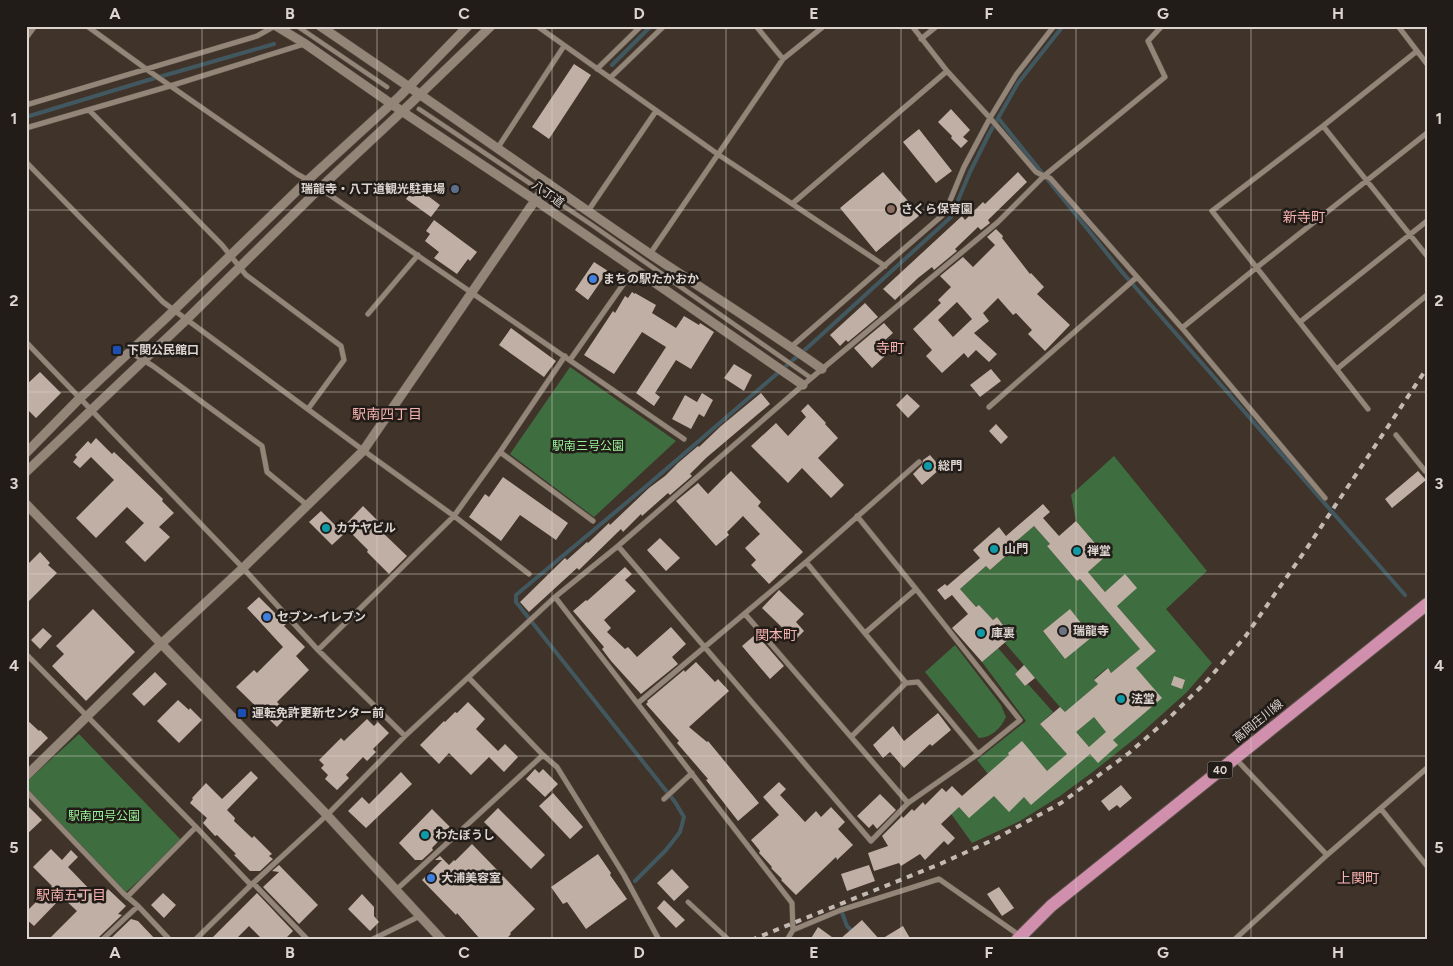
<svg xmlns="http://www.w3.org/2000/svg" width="1453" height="966" font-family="Figtree,'Noto Sans JP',sans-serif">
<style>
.green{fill:#3e6e3f;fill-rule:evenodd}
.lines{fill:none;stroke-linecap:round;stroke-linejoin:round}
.stream{stroke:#425860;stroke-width:4}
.building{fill:#c0afa4;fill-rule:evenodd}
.pedestrian-casing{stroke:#594f46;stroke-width:5.5}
.minor-casing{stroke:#594f46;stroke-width:6}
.tertiary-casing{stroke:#594f46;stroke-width:10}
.primary-casing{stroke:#594f46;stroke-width:14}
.pedestrian{stroke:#948579;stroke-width:4.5}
.minor{stroke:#948579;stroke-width:5}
.tertiary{stroke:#948579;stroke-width:9}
.primary{stroke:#d18fae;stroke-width:12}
.rail{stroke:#c3bab3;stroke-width:4;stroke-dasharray:6 6;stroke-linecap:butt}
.grid{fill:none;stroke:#dcd4ce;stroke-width:1;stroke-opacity:0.55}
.service-dot{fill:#5c6f8a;stroke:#221c18;stroke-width:2}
.education-dot{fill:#8d6e63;stroke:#221c18;stroke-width:2}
.shop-dot{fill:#3f7fe0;stroke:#221c18;stroke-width:2}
.transit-dot{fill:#1a4fb4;stroke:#221c18;stroke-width:2}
.culture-dot{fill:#0f9aa8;stroke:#221c18;stroke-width:2}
.worship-dot{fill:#6b7280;stroke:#221c18;stroke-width:2}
.labels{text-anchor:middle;stroke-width:5;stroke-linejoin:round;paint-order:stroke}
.shield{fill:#221c18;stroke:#a49d97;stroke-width:1}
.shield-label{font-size:11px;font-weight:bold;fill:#dcd4ce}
.poi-label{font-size:12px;font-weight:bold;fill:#dcd4ce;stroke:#221c18;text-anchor:start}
.street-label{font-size:12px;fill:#dcd4ce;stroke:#221c18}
.park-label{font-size:12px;fill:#98f298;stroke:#221c18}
.neighbourhood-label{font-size:14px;fill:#f6b2af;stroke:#221c18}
.neatline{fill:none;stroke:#dcd4ce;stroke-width:2}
.grid-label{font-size:16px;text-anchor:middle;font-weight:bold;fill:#dcd4ce}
</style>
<rect width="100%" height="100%" fill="#403329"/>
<path class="green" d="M570 367 676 441 594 517 510 454Z
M1114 456 1207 571 1166 609 1212 663 1187 692 1138 736 1094 771 1060 796 1020 821 972 843 949 811 969 790 988 774 977 760 1026 721 982 662 998 648 1018 671 1015 674 1025 686 1028 684 1053 712 1040 724 1051 737 1156 651 1088 572 1106 556 1076 521 1071 495Z
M1034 526 1050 544 1047 546 1077 581 1080 579 1142 651 1128 659 1111 673 1107 668 1094 679 1098 684 1065 713 1005 643 1009 639 999 628 1003 624 997 617 993 620 979 605 976 607 960 589 986 566 990 570 1015 548 1013 544ZM1070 610 1065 659 1043 631Z
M955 645 1001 705 1006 717C1001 728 991 738 979 738L925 672Z
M79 734 182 841 124 894 26 791V782Z"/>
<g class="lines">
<path class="stream" d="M612 65 651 26
M26 117 145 81 274 44
M998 118 1122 272 1405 595
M635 881 666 850 680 832 684 817 675 802 516 602V595L650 483 807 348 951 217 970 172 989 134 1018 83 1063 26
M841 910 847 926 853 932"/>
</g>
<path class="building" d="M574 64 591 75 549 139 532 127Z
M951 109 970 130 963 137 968 141 961 148 951 138 952 136 938 122Z
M919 129 952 171 936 183 903 142Z
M883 172 920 215 876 252 840 208Z
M1018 172 1027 182 988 220 990 223 981 230 978 227 955 249 957 251 934 270 932 267 918 278 895 300 883 289 962 216 965 220 983 202 985 204Z
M415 186 440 205 431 217 406 199Z
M434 220 477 252 470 261 468 259 457 274 434 258 439 252 425 241 430 234 426 231Z
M996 229 1003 236 1002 238 1030 274 1031 273 1044 287 1037 294 1070 325 1045 351 1028 334 1032 330 1016 313 1013 315 998 298 983 313 989 321 974 333 997 354 989 362 976 350 968 358 964 353 942 373 926 356 932 350 913 329 941 303 938 300 951 287 940 276 963 257 973 267 995 245 987 237ZM957 302 972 319 953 337 938 320Z
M594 262 608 271 588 300 575 290Z
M632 292 635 294V293L656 305 652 313 676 328 684 316 699 325 700 323 714 332 691 369 676 360 655 393 660 397 654 406 636 393 666 347 642 332 614 374 584 355 613 311 615 313 625 296 628 298Z
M865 303 878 317 848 342 846 340 840 346 830 335Z
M884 323 893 333 877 347 885 356 872 368 854 348Z
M511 328 556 361 544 377 499 345Z
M734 364 752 375 744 391 724 378Z
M991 369 1001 381 980 397 970 385Z
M40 372 61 393 36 418 26 408V385Z
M702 393 713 400 704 417 699 414 691 429 672 419 685 395 697 402Z
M761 393 770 404 706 458 690 474 692 476 670 495 668 493 642 516 641 514 623 532 621 529 579 570 577 568 529 612 520 602 565 558 567 560 587 542 588 543 609 523 610 525 649 488 665 476 678 463 698 446 699 447 721 426Z
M907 394 920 406 908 418 896 405Z
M808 404 826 423 825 424 838 438 818 458 844 485 831 498 802 468 788 483 751 446 776 423 788 436 806 417 801 411Z
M996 424 1008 437 1001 444 989 431Z
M96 438 112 454 114 452 130 467 163 499 162 501 174 513 159 527 170 537 145 562 125 542 144 523 127 507 96 538 76 518 114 480 91 457 80 468 73 462 77 457 75 455 88 441 91 444Z
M930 455 941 468 922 485 913 474 922 465 923 460Z
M731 471 761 502 758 506 803 552 769 584 751 565 756 560 745 548 760 534 743 516 727 532 729 535 716 546 676 501 698 483 708 494Z
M1418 471 1426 480 1392 508 1385 499Z
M503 477 568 523 556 540 520 515 501 541 469 517 485 494 489 497Z
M1043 504 1050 512 1043 518 1059 536 1076 521 1106 556 1088 572 1105 592 1125 574 1137 588 1117 606 1156 651 1136 668 1162 698 1113 740 1118 745 1098 763 1090 754 1031 805 1024 797 1009 812 994 796 969 818 959 807 941 824 955 838 948 845 944 841 925 860 920 854 901 866 899 863 874 871 868 853 888 846 882 836 902 816 903 818 912 809 914 811 923 802 925 805 942 788 946 792 952 786 962 796 1009 755 1008 753 1022 741 1047 771 1067 754 1040 724 1060 707 1065 712 1098 684 1094 680 1108 668 1111 673 1140 649 1080 579 1077 581 1047 546 1050 544 1034 526 1013 544 1016 547 990 570 986 566 960 589 976 607 979 605 993 620 997 617 1003 625 999 628 1009 639 982 662 952 628 968 614 952 595 945 600 937 590 945 584 947 586 980 558 973 550 999 527 1006 536ZM1094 717 1106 732 1089 747 1076 732Z
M363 506 383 526 380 530 407 556 389 574 367 552 368 550 344 526Z
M321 511 344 534 332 545 309 522Z
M660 538 680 558 666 571 647 550Z
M40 552 50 563 48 565 57 573 26 604V566Z
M625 567 632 574 625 580 636 591 604 620 611 628 607 632 625 649 628 647 637 657 671 627 686 644 672 657 678 664 641 694 611 661 602 649 604 647 573 611 586 600 587 601Z
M779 590 804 614 796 622 804 631 795 640 762 608Z
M259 597 286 624 284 626 305 647 296 656 309 670 277 702 289 714 277 727 236 687 254 670 257 673 283 647 247 608Z
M93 609 135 652 86 701 52 666 64 654 56 646Z
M1070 609 1092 637 1065 659 1043 631Z
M43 628 52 636 40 649 31 640Z
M756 634 784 666 770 679 742 646Z
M696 662 715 682 718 679 729 691 689 727 707 742 708 741 759 803 738 821 706 780 708 779 677 743 679 741 646 704 648 702 647 701 684 670 685 672Z
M1024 665 1035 678 1025 686 1015 674Z
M155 672 167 684 144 706 132 694Z
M1174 676 1185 680 1182 689 1171 685Z
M178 700 189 710 190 708 202 720 179 743 157 721Z
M468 702 485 719 476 729 498 751 505 744 518 757 504 772 489 757 471 775 449 753 439 764 420 745 444 721 445 722 455 712 457 713Z
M938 713 951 730 932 746 930 744 904 768 890 752 883 758 873 745 893 726 904 741Z
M26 719 39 731 40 730 48 738 26 760Z
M367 719 374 726 378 722 389 733 373 749 376 752 367 761 363 757 346 775 349 778 337 790 325 779 328 775 321 768 324 765 319 760 341 738 344 741Z
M535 769 539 773 543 769 558 784 545 797 526 779Z
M251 771 258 778 227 810 235 818 234 821 252 838 254 836 272 854 269 856 273 859 260 871H250L234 855 236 854 217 835 215 836 203 823 207 818 190 803 193 799 192 798 206 783 222 799Z
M401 772 412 784 366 828 348 811 362 797 369 804Z
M779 782 786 789 780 795 805 822 816 811 821 817 831 807 845 822 838 829 853 845 837 860 836 857 796 895 781 880 782 879 771 868 772 867 761 855 759 853 760 851 751 840 779 815 763 797Z
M1121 785 1132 798 1120 808 1117 805 1109 811 1101 801Z
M553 793 583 827 570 839 539 806Z
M880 794 896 810 877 829 873 824 869 828 857 816Z
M26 804 42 820 26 835Z
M498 808 545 855 531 869 484 822Z
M432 809 451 828 432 848 433 850 422 860H415L399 843Z
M472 844 535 909 510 933 511 934 505 940H481L457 913 456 915 422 880 442 860H435L440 856 449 865 454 860 455 861Z
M51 849 62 860 71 850 78 857 68 867 95 895 101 889 105 893 108 889 126 906 118 914 122 915 99 937 98 940H48L77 911 62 897 34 926 26 919V912L52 886 33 867Z
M598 854 611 873 610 875 627 899 586 929 567 902 563 904 551 887Z
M279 865 318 905 299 924 263 887 279 872 272 871Z
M869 865 875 881 847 891 841 874Z
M672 869 689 887 674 901 657 883Z
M999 887 1014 908 1002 916 987 894Z
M163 893 176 905 164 918 151 905Z
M257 893 293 931 284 940H263L249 926 235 940H210Z
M362 894 374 907V916L379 922 370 931 348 909Z
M664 900 685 920 676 928 657 908Z
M131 919 138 921 156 940H109Z
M862 920 880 940 903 926 911 940H839Z
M818 927 836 940H810Z"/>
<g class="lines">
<g class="pedestrian-casing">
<path id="pedestrian" d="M297 26 387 87
M419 109 592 225 811 378
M688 902 729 940"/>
</g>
<g class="minor-casing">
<path id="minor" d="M87 26 149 71 297 174 308 180 684 439
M537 26 719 155 885 266
M756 26 783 59
M912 26 947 71 990 118 1036 172 1044 176 1050 178 1182 328 1325 498
M1398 26 1427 64
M26 38 35 26
M921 39 937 26
M597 69 641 26
M610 78 664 26
M26 105 257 36 275 26
M89 110 222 245 246 275 341 346 344 360 308 409
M1323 126 1427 256
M26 128 170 86 304 44
M497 149 564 46
M26 162 163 302 371 456 454 516 529 574
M793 203 947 71
M588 211 656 111
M650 254 783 59 824 26
M368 314 418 255
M1300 322 1427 221
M1182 328 1256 268 1427 133
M26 342 243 568 318 650 405 736
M791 347 945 213 964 167 990 118 1016 75 1054 26
M130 352 153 366 262 446 267 472 307 505
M570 360 634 269
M1337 369 1427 295
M989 407 1137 277
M1368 409 1212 211 1323 126 1417 51
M1396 435 1425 471
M500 452 593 521
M857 516 916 589 865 633
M618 546 871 841 908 803 978 754 918 682 906 683 806 562
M916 589 1020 720 978 754
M555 597 792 903 793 930 787 940
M745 614 908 803
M318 650 454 516 500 452 565 356
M26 654 196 827 251 885
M469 678 543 755 557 767 624 875 658 938
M638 703 806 562 919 462
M851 737 906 683
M1235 758 1327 855
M26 791 124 894 138 906 170 940
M664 799 692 773
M1381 809 1427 866
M253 883 308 940
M396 890 543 755
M127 897 196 827
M793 930 841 910 939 879 1026 940
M102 940 138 906
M195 940 251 885 327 815 405 736 555 597 618 546 803 385 998 222 1044 176 1165 77 1148 41 1162 26
M371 940 420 916
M1234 940 1327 855 1427 768"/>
</g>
<g class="tertiary-casing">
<path id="tertiary" d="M276 26 304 43 403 112 535 200 803 385
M320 26C431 101 539 178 650 254 707 292 766 329 822 369
M26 453 79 399 166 318 308 180 400 96 468 26
M26 472 186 320 320 188 411 103 491 26
M26 504 327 815 442 940
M26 776 161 644 243 568 363 451 529 209 548 183"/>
</g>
<g class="primary-casing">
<path id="primary" d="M1017 940 1051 906 1427 604"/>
</g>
<use href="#pedestrian" class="pedestrian"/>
<use href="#minor" class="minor"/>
<use href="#tertiary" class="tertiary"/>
<use href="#primary" class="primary"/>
<path class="rail" d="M751 940 940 864 995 839 1061 803 1129 753 1168 719 1205 683 1245 637 1307 548 1427 368"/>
</g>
<path class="grid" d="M202 26V940M377 26V940M552 26V940M726 26V940M901 26V940M1076 26V940M1251 26V940M26 210H1427M26 392H1427M26 574H1427M26 756H1427"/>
<circle class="service-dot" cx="455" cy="189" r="5"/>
<circle class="education-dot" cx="891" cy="209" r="5"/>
<g class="shop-dot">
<circle cx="593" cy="279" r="5"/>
<circle cx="267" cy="617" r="5"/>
<circle cx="431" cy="878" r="5"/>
</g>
<g class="transit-dot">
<rect x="112" y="345" width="10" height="10" rx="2.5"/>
<rect x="237" y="708" width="10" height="10" rx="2.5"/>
</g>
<g class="culture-dot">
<circle cx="928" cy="466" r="5"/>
<circle cx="326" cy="528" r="5"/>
<circle cx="994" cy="549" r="5"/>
<circle cx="1077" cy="551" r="5"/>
<circle cx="981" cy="633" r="5"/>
<circle cx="1121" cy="699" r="5"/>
<circle cx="425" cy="835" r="5"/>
</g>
<circle class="worship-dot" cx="1063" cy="631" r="5"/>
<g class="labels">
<rect class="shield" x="1207.5" y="761.5" width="25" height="17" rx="4"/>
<g class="shield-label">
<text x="1220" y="774">40</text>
</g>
<g class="poi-label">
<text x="445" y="193" text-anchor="end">瑞龍寺・八丁道観光駐車場</text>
<text x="901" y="213">さくら保育園</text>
<text x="603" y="283">まちの駅たかおか</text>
<text x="127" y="354">下関公民館口</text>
<text x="938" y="470">総門</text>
<text x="336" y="532">カナヤビル</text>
<text x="1004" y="553">山門</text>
<text x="1087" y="555">禅堂</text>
<text x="277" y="621">セブン-イレブン</text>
<text x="1073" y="635">瑞龍寺</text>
<text x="991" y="637">庫裏</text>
<text x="1131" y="703">法堂</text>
<text x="252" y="717">運転免許更新センター前</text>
<text x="435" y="839">わたぼうし</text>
<text x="441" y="882">大浦美容室</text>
</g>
<g class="street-label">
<text transform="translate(548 194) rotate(35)" y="4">八丁道</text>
<text transform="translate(1258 721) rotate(-39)" y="4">高岡庄川線</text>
</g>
<g class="park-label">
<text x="588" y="450">駅南三号公園</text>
<text x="104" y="820">駅南四号公園</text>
</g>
<g class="neighbourhood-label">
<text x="1304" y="222">新寺町</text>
<text x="890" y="353">寺町</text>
<text x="387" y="419">駅南四丁目</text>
<text x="776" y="640">関本町</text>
<text x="1358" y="883">上関町</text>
<text x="71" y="900">駅南五丁目</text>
</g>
</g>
<rect width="1453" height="966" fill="none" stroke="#221c18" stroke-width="55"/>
<rect x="28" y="28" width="1398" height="910" class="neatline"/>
<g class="grid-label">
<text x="115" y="19">A</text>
<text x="290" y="19">B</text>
<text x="464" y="19">C</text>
<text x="639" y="19">D</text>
<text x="814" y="19">E</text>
<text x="989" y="19">F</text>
<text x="1163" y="19">G</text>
<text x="1338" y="19">H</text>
<text x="14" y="124">1</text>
<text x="1439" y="124">1</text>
<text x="14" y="306">2</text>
<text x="1439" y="306">2</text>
<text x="14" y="489">3</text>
<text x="1439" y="489">3</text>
<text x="14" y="671">4</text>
<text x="1439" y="671">4</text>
<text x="14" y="853">5</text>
<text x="1439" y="853">5</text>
<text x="115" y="958">A</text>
<text x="290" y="958">B</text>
<text x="464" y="958">C</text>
<text x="639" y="958">D</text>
<text x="814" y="958">E</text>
<text x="989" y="958">F</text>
<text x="1163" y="958">G</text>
<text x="1338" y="958">H</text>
</g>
</svg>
